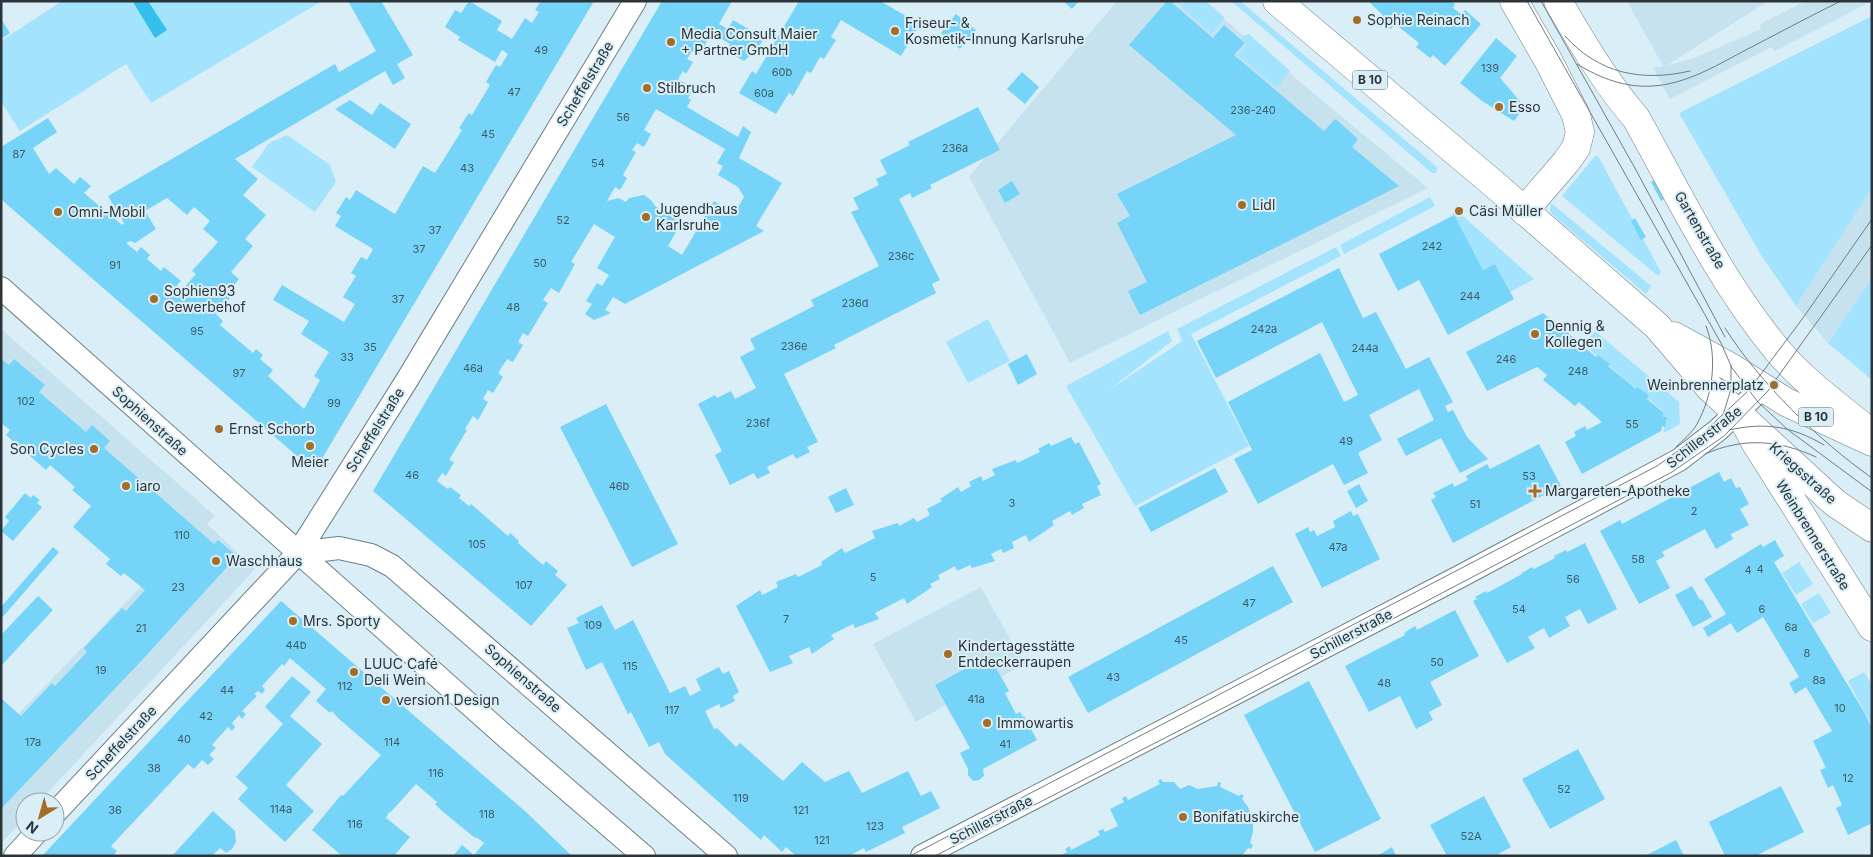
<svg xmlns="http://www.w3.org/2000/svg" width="1873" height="857" font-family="Inter,sans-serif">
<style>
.built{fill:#c6e2ee}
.green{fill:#a4e3fe}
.water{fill:#36beec}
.building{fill:#76d4f9;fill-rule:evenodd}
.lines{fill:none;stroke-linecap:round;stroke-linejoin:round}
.street-casing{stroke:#6e8088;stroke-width:24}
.secondary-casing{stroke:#6e8088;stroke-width:29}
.primary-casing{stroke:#6e8088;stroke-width:29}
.street{stroke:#fff;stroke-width:22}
.secondary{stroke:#fff;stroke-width:28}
.primary{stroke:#fff;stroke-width:28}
.tram{stroke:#707d83;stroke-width:1}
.poi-dot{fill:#a26d26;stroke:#daeef7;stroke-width:2}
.labels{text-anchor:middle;stroke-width:4;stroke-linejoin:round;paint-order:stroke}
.number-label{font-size:11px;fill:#3e5c68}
.shield{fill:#daeef7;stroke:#606c71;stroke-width:1}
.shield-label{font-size:12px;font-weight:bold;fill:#2c3438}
.poi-label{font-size:14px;fill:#2c3438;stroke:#daeef7;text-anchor:start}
.street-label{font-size:14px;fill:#2c3438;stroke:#daeef7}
</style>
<rect width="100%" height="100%" fill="#daeef7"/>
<path class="built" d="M1117 1H1202L1428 188 1070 363 969 177Z
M1627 1H1768L1666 66 1697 57 1761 29 1760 24 1806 1H1872L1775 51 1771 47 1670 99 1653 68 1663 66Z
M1872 188V278L1828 343 1796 306Z
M1 329 215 516 207 524 255 569 39 802H25V818L1 843V732L176 550 1 398Z
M981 587 1024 664 1001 677 1009 691 954 721 946 705 916 722 873 644Z"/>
<path class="green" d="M62 1H322L151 103 126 64 20 131 1 102V41Z
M1188 1H1206L1225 18 1212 34 1180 6Z
M1231 1H1240L1437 167 1436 173H1432Z
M1872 16V188L1796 306 1761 255 1679 113Z
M1249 34 1290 71 1277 88 1237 55 1247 44 1241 37Z
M287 135 330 165 336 182 315 212 252 167 269 143Z
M1595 156H1598L1661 272 1658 276 1562 196Z
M1430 197 1435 206 1344 254 1340 245Z
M1551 203 1651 286 1646 294 1553 215 1550 210Z
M1456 210 1534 279 1510 292 1495 264 1483 270 1452 214Z
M1336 247 1341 256 1191 334 1249 446 1135 506 1066 386 1168 331 1172 341 1106 392 1182 341 1177 329Z
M1872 278V380L1828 343Z
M988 319 1010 361 968 383 946 342Z
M1595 331 1679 402 1680 424 1664 433 1663 411 1584 345Z
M1799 562 1813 584 1796 595 1782 573Z
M1819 593 1831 613 1813 623 1801 604Z
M1864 672 1872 685V726L1848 681Z"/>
<path class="water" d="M134 1H148L167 30 155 38 133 2Z"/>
<path class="building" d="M348 1H381L413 55 397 64 405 78 393 85 385 71 235 159 258 179 243 195 266 215 245 239 253 246 231 272 239 279 227 294 231 297 216 314 223 321 220 325 253 353 256 349 263 355 260 359 273 370 268 376 304 409 320 380 314 376 329 352 301 334 309 321 273 300 282 285 344 322 355 304 343 297 356 276 351 273 361 257 367 260 373 249 335 226 341 216 336 213 346 197 350 200 356 190 395 214 423 166 435 173 462 130 459 128 469 113 472 115 490 85 486 82 496 65 500 67 508 54 502 50 495 62 458 40 460 37 445 27 455 10 461 13 469 1 502 21 497 30 512 39 525 18 532 23 539 12 535 10 541 1H594L320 462 305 463 4 202 1 198V147L48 118 57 132 33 148 49 174 56 168 74 184 80 177 91 186 84 193 122 225 124 223 108 196 335 64 339 72 376 51ZM167 198 187 215 194 207 210 221 203 229 218 242 192 271 196 274 182 290 177 285 181 281 164 267 161 271 147 259 150 255 141 247 137 252 126 243 130 241 135 243 156 229 145 211Z
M662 1H732L719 24 728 29 733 20 764 38 759 47 744 61 726 51 730 44 706 30 701 38 707 41 699 55 692 51 687 59 693 62 686 74 683 71 678 79 694 89 688 98 691 100 687 107 738 137 743 126 751 132 739 158 782 183 756 226 764 231 625 304 613 297 605 310 611 313 594 320 585 314 592 304 586 301 597 283 602 286 609 275 597 268 615 237 594 224 571 262 575 264 559 293 551 288 543 300 548 303 528 336 523 333 518 342 523 345 513 362 507 359 498 373 503 377 493 393 488 390 483 399 488 402 478 420 473 416 465 429 467 430 449 460 454 462 446 476 442 473 437 481 448 489 450 487 461 495 459 498 469 506 471 504 508 536 510 533 519 541 518 543 543 565 546 561 558 571 555 575 567 585 531 626 373 491ZM656 109 725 149 717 163 723 166 718 175 738 187 744 197 734 214 714 201 682 255 668 246 681 223 655 206 651 200 644 195 629 198 626 202 619 198 607 201 615 187 620 190 627 178 623 175 636 152 632 150 637 143 644 147 651 134 644 130Z
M799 1H880L920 24 901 56 841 20 831 37 836 40 824 59 820 57 811 73 807 71 793 96 789 93 776 114 739 93 752 71 756 74Z
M1063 1H1079L1072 9Z
M1167 1H1170L1213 38 1224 25 1245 43 1234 55 1324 131 1335 119 1339 122 1358 139 1352 147 1399 186 1140 315 1128 291 1147 282 1117 223 1130 216 1117 194 1236 135 1129 45Z
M1372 1H1451L1455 4 1453 8 1461 14 1465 10 1481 24 1445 66 1433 55 1430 58 1416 47 1419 43 1395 24 1391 29 1379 20 1383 15 1370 3Z
M956 14 976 30 960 49 941 33Z
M1 19 10 33 1 39Z
M1496 38 1517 56 1500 78 1525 107 1514 121 1482 101 1460 83Z
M1022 72 1039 87 1025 104 1007 89Z
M350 100 372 115 380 103 411 124 395 149 335 109Z
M978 107 1000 150 930 185 932 188 912 198 910 193 899 199 940 280 932 284 936 293 834 345 836 348 784 374 818 442 807 447 810 452 796 459 793 454 767 467 770 473 757 479 754 473 730 485 715 455 722 451 698 404 715 395 717 398 731 391 735 399 756 388 740 357 755 349 750 339 814 306 811 300 879 266 851 212 859 209 853 198 879 185 876 179 887 174 880 160 910 145 908 142Z
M1655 179 1666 198 1661 201 1651 182Z
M1012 181 1020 194 1005 203 998 190Z
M1454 215 1483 270 1495 264 1514 299 1448 335 1419 280 1398 291 1379 254Z
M1635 218 1646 237 1641 240 1631 221Z
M1339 268 1363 318 1376 312 1406 369 1429 357 1453 402 1445 406 1448 412 1453 410 1467 437 1488 459 1460 473 1441 438 1406 456 1397 439 1434 420 1419 389 1369 415 1382 440 1358 453 1368 473 1344 485 1333 464 1258 504 1234 459 1252 450 1228 402 1320 353 1344 402 1358 395 1322 322 1216 378 1197 341Z
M1543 313 1557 325 1559 322 1570 332 1569 334 1596 357 1598 355 1610 364 1608 366 1636 389 1638 387 1649 396 1647 399 1663 412V417H1667L1665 427 1662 426 1661 431 1582 474 1565 442 1576 436 1574 432 1585 426 1587 430 1602 422 1579 402 1575 406 1543 380 1547 375 1537 367 1487 391 1466 352Z
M1027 354 1037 374 1018 385 1008 364Z
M1 359 9 365 14 359 45 385 39 392 86 432 92 425 110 441 104 448 214 544 218 540 237 556 144 658 1 809V698L21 716 52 683 55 686 87 652 84 648 122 608 126 611 145 590 124 573 121 576 106 564 110 559 73 527 91 506 72 490 75 487 50 465 46 470 6 435 10 430 1 423Z
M606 404 678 544 632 567 560 427Z
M1071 437 1075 444 1079 442 1101 484 1097 486 1101 495 1082 504 1084 508 1072 515 1070 511 1052 521 1054 525 1029 542 1026 535 1012 542 1014 548 1003 553 1001 549 991 554 995 561 972 568 970 565 957 571 955 566 946 571 938 575 940 579 930 584 932 587 907 604 904 598 875 613 879 619 855 628 853 624 831 635 834 639 812 654 809 647 789 656 793 663 770 672 736 606 760 590 762 595 778 587 776 582 796 574 798 577 822 565 821 562 842 548 845 553 875 538 872 531 898 523 899 526 914 518 917 522 930 515 927 509 942 501 940 499 958 487 961 492 971 486 969 482 981 476 983 481 995 475 992 469 1016 460 1017 463 1040 452 1038 449 1049 443 1051 446Z
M1539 444 1561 486 1453 543 1431 500 1436 497 1433 493 1453 483 1454 487 1468 480 1466 476 1487 464 1490 469Z
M1215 468 1228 492 1151 532 1138 508Z
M1719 472 1724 482 1731 478 1736 488 1740 487 1749 504 1740 509 1749 525 1731 534 1733 539 1716 549 1705 529 1662 552 1665 556 1656 561 1670 588 1639 604 1600 531 1620 520 1622 524Z
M1359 484 1368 501 1356 508 1347 491Z
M846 488 854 505 836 513 828 497Z
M25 493 31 498 33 495 40 500 37 503 42 507 13 541 1 531 9 521 5 517Z
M1351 511 1353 516 1358 514 1380 559 1322 588 1295 534 1308 527 1310 532 1314 530 1317 536 1335 527 1333 521Z
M1775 540 1784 556 1774 562 1864 712 1872 728V823L1848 835 1836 808 1842 805 1833 785 1828 788 1820 770 1826 768 1813 741 1832 731 1806 687 1795 694 1789 683 1799 677 1763 617 1737 633 1731 623 1708 637 1703 628 1726 614 1704 579 1761 544 1763 547Z
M1585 543 1617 609 1588 624 1580 609 1565 617 1570 626 1549 638 1544 628 1528 637 1535 648 1507 663 1473 601 1477 599 1475 597 1486 591 1487 593 1522 574V573L1532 567 1534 569 1555 558 1554 556 1566 550 1567 552Z
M53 547 59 552 1 619V607Z
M1273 566 1293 602 1088 713 1068 677Z
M1692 586 1700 600 1702 599 1712 617 1693 627 1675 595Z
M38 596 53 610 1 666V635Z
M281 601 526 812 572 856H453L462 845 474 855 484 843 476 837 475 838 442 811 435 804 437 802 416 784 390 813 389 812 386 818 410 837 394 856H342L312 830 341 795 343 796 381 755 339 719 332 711 330 713 316 701 326 689 290 658 284 666 282 664 262 686 265 690 262 694 258 691 254 694 257 696 242 711 246 714 242 719 239 715 232 723 235 727 232 731 228 727 212 745 216 748 209 755 214 759 208 765 202 760 194 769 188 764 111 846 117 851 113 856H42Z
M602 605 615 630 633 620 670 693 685 686 690 696 701 690 696 679 719 667 723 674 729 671 739 692 733 696 735 701 721 708 719 704 705 711 714 729 717 728 736 747 740 743 783 781 802 762 825 782 849 771 862 793 908 771 921 796 931 791 940 808 902 827 905 833 866 852 864 848 849 856H796L786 847 782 852 764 835 761 840 665 754 659 742 649 747 631 712 628 714 602 662 586 670 567 628 579 623 576 618Z
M1455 610 1479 656 1430 682 1442 705 1429 712 1433 720 1416 729 1400 696 1369 712 1345 666 1405 635 1404 633 1415 626 1417 630Z
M989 656 1009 691 1005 693 1016 714 1020 712 1023 717 1024 716 1037 740 983 769 984 776 979 780 973 781 968 775V769L960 753 970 748 935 685Z
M292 676 311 692 290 716 322 744 286 785 314 811 285 842 238 799 248 788 236 777 283 724 265 707Z
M1309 681 1381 819 1315 852 1244 715Z
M1578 749 1605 799 1550 829 1522 779Z
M1161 779 1163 782H1174L1180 789 1189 785 1198 789 1217 786 1218 782 1221 783 1220 787 1239 796 1241 794 1244 796 1242 799 1248 807 1252 817H1256V822H1253V832L1250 843 1253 845 1251 849 1248 848 1242 856H1060L1067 852 1065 849 1070 846 1071 850 1100 835 1098 831 1103 829 1105 832 1118 826 1110 809 1124 802 1122 798 1126 796 1128 800 1160 784 1158 781Z
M1781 786 1804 832 1755 856H1725L1709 822Z
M1484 796 1511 847 1495 856H1447L1430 825Z
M213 811 235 831 236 842 232 849 226 853 220 848 212 856H172Z
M1676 840 1684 856H1645Z
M1392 847 1396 856H1376L1382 853Z"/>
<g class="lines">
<g class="street-casing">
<path id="street" d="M1 288 506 737 644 856
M298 553 339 548 371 555 392 566 726 856
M55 813 298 553 407 380 635 1
M15 856 37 832
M922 856 1461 576 1679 460 1718 430 1763 387"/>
</g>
<g class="secondary-casing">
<path id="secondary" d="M1514 1 1548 60 1576 115 1580 132 1576 148 1566 162 1524 211
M1558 1C1580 40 1607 85 1636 118 1680 197 1720 281 1778 351 1805 383 1841 408 1872 434
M1745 423 1755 442 1872 627"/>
</g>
<g class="primary-casing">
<path id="primary" d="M1277 1 1495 185 1657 326 1710 388 1835 503 1872 528
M1674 336 1732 368 1786 402 1872 442"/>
</g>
<use href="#street" class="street"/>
<use href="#secondary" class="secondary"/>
<use href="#primary" class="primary"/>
<path class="tram" d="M1527 1 1721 343 1732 368 1758 402 1787 429 1872 492
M1541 1 1636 170 1725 337
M1565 36C1599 74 1642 82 1690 71
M1577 64C1600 78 1625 88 1653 86 1685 84 1714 67 1742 52 1775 35 1808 17 1841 1
M1725 328C1760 383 1818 440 1872 478
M1723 415 1731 389V366
M1729 430C1765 422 1792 426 1824 445
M1676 447C1683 440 1692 433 1697 424 1713 395 1718 357 1706 326
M1705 454C1744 437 1779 440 1816 457
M910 856 1657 466 1703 433 1749 390 1803 318 1872 219
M935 856 1231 704 1672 472 1724 436 1767 392 1872 245"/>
</g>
<g class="poi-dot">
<circle cx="1357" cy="20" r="5"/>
<circle cx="895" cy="31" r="5"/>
<circle cx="671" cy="42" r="5"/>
<circle cx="647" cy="88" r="5"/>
<circle cx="1499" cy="107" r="5"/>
<circle cx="1242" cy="205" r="5"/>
<circle cx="1459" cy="211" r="5"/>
<circle cx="58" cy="212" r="5"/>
<circle cx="646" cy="217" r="5"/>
<circle cx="154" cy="299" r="5"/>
<circle cx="1535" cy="334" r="5"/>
<circle cx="1774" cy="385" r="5"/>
<circle cx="219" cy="429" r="5"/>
<circle cx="310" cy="446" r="5"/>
<circle cx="94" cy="449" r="5"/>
<circle cx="126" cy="486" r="5"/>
<path d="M1532.5 483.5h5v5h5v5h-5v5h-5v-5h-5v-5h5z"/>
<circle cx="216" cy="561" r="5"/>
<circle cx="293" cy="621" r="5"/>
<circle cx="948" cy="654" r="5"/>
<circle cx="354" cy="672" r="5"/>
<circle cx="386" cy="700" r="5"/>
<circle cx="987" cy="723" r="5"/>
<circle cx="1183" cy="817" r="5"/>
</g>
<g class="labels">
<g class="number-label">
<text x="541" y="54">49</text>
<text x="1490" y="72">139</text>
<text x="782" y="76">60b</text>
<text x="514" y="96">47</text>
<text x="764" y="97">60a</text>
<text x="1253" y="114">236-240</text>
<text x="623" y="121">56</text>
<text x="488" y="138">45</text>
<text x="955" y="152">236a</text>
<text x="19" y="158">87</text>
<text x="598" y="167">54</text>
<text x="467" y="172">43</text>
<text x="563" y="224">52</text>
<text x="435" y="234">37</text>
<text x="1432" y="250">242</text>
<text x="419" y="253">37</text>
<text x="901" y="260">236c</text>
<text x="540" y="267">50</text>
<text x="115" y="269">91</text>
<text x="1470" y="300">244</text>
<text x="398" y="303">37</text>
<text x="855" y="307">236d</text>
<text x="513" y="311">48</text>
<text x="1264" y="333">242a</text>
<text x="197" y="335">95</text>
<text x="794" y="350">236e</text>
<text x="370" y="351">35</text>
<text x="1365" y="352">244a</text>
<text x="347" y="361">33</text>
<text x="1506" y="363">246</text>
<text x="473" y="372">46a</text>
<text x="1578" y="375">248</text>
<text x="239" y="377">97</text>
<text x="26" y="405">102</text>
<text x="334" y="407">99</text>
<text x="758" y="427">236f</text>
<text x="1632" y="428">55</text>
<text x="1346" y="445">49</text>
<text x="412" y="479">46</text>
<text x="1529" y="480">53</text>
<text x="619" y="490">46b</text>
<text x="1012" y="507">3</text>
<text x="1475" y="508">51</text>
<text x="1694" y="515">2</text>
<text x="182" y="539">110</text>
<text x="477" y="548">105</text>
<text x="1338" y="551">47a</text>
<text x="1638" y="563">58</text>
<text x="1760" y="573">4</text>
<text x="1748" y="574">4</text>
<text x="873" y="581">5</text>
<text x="1573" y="583">56</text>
<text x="524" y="589">107</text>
<text x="178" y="591">23</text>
<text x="1249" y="607">47</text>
<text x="1519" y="613">54</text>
<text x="1762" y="613">6</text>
<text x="786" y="623">7</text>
<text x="593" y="629">109</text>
<text x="1791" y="631">6a</text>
<text x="141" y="632">21</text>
<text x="1181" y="644">45</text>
<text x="296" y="649">44b</text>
<text x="1807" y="657">8</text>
<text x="1437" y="666">50</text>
<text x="630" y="670">115</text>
<text x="101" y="674">19</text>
<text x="1113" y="681">43</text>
<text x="1819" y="684">8a</text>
<text x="1384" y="687">48</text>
<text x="345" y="690">112</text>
<text x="227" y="694">44</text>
<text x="976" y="703">41a</text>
<text x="1840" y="712">10</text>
<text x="672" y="714">117</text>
<text x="206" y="720">42</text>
<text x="184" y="743">40</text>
<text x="33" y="746">17a</text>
<text x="392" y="746">114</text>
<text x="1005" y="748">41</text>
<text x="154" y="772">38</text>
<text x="436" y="777">116</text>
<text x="1848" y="782">12</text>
<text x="1564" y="793">52</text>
<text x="741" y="802">119</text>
<text x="281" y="813">114a</text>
<text x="115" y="814">36</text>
<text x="801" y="814">121</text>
<text x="487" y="818">118</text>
<text x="355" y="828">116</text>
<text x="875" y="830">123</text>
<text x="1471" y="840">52A</text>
<text x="822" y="844">121</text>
</g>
<g class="shield">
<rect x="1352.5" y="70.5" width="35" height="19" rx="4"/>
<rect x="1798.5" y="407.5" width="35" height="19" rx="4"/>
</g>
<g class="shield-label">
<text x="1370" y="84">B 10</text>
<text x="1816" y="421">B 10</text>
</g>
<g class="poi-label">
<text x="1367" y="25">Sophie Reinach</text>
<text x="905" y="28">Friseur- &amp;<tspan x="905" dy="16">Kosmetik-Innung Karlsruhe</tspan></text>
<text x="681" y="39">Media Consult Maier<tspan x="681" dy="16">+ Partner GmbH</tspan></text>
<text x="657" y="93">Stilbruch</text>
<text x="1509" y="112">Esso</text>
<text x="1252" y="210">Lidl</text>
<text x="656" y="214">Jugendhaus<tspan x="656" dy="16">Karlsruhe</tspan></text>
<text x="1469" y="216">Cäsi Müller</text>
<text x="68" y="217">Omni-Mobil</text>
<text x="164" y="296">Sophien93<tspan x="164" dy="16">Gewerbehof</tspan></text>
<text x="1545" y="331">Dennig &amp;<tspan x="1545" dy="16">Kollegen</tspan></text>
<text x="1764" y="390" text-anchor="end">Weinbrennerplatz</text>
<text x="229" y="434">Ernst Schorb</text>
<text x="84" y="454" text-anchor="end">Son Cycles</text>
<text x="310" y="467" text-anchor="middle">Meier</text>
<text x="136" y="491">iaro</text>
<text x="1545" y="496">Margareten-Apotheke</text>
<text x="226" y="566">Waschhaus</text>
<text x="303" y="626">Mrs. Sporty</text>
<text x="958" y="651">Kindertagesstätte<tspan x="958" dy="16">Entdeckerraupen</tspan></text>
<text x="364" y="669">LUUC Café<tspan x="364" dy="16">Deli Wein</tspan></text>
<text x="396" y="705">version1 Design</text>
<text x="997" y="728">Immowartis</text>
<text x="1193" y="822">Bonifatiuskirche</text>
</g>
<g class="street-label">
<text transform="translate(585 84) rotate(-59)" y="5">Scheffelstraße</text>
<text transform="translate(1700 230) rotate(60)" y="5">Gartenstraße</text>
<text transform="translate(150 421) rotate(42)" y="5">Sophienstraße</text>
<text transform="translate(375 430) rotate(-58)" y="5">Scheffelstraße</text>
<text transform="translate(1704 437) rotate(-38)" y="5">Schillerstraße</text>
<text transform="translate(1803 473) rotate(42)" y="5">Kriegsstraße</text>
<text transform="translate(1813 535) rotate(58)" y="5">Weinbrennerstraße</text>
<text transform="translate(1351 634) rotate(-28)" y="5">Schillerstraße</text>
<text transform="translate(523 678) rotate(41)" y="5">Sophienstraße</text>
<text transform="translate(121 743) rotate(-47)" y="5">Scheffelstraße</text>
<text transform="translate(991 820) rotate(-27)" y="5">Schillerstraße</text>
</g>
</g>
<rect width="1873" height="857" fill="none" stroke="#2c3438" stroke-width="5"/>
<g transform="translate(40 817) rotate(217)"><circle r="24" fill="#daeef7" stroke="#94a4ab"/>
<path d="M0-4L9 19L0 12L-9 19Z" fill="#a26d26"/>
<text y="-8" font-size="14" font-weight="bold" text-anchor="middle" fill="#2c3438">N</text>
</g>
</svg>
